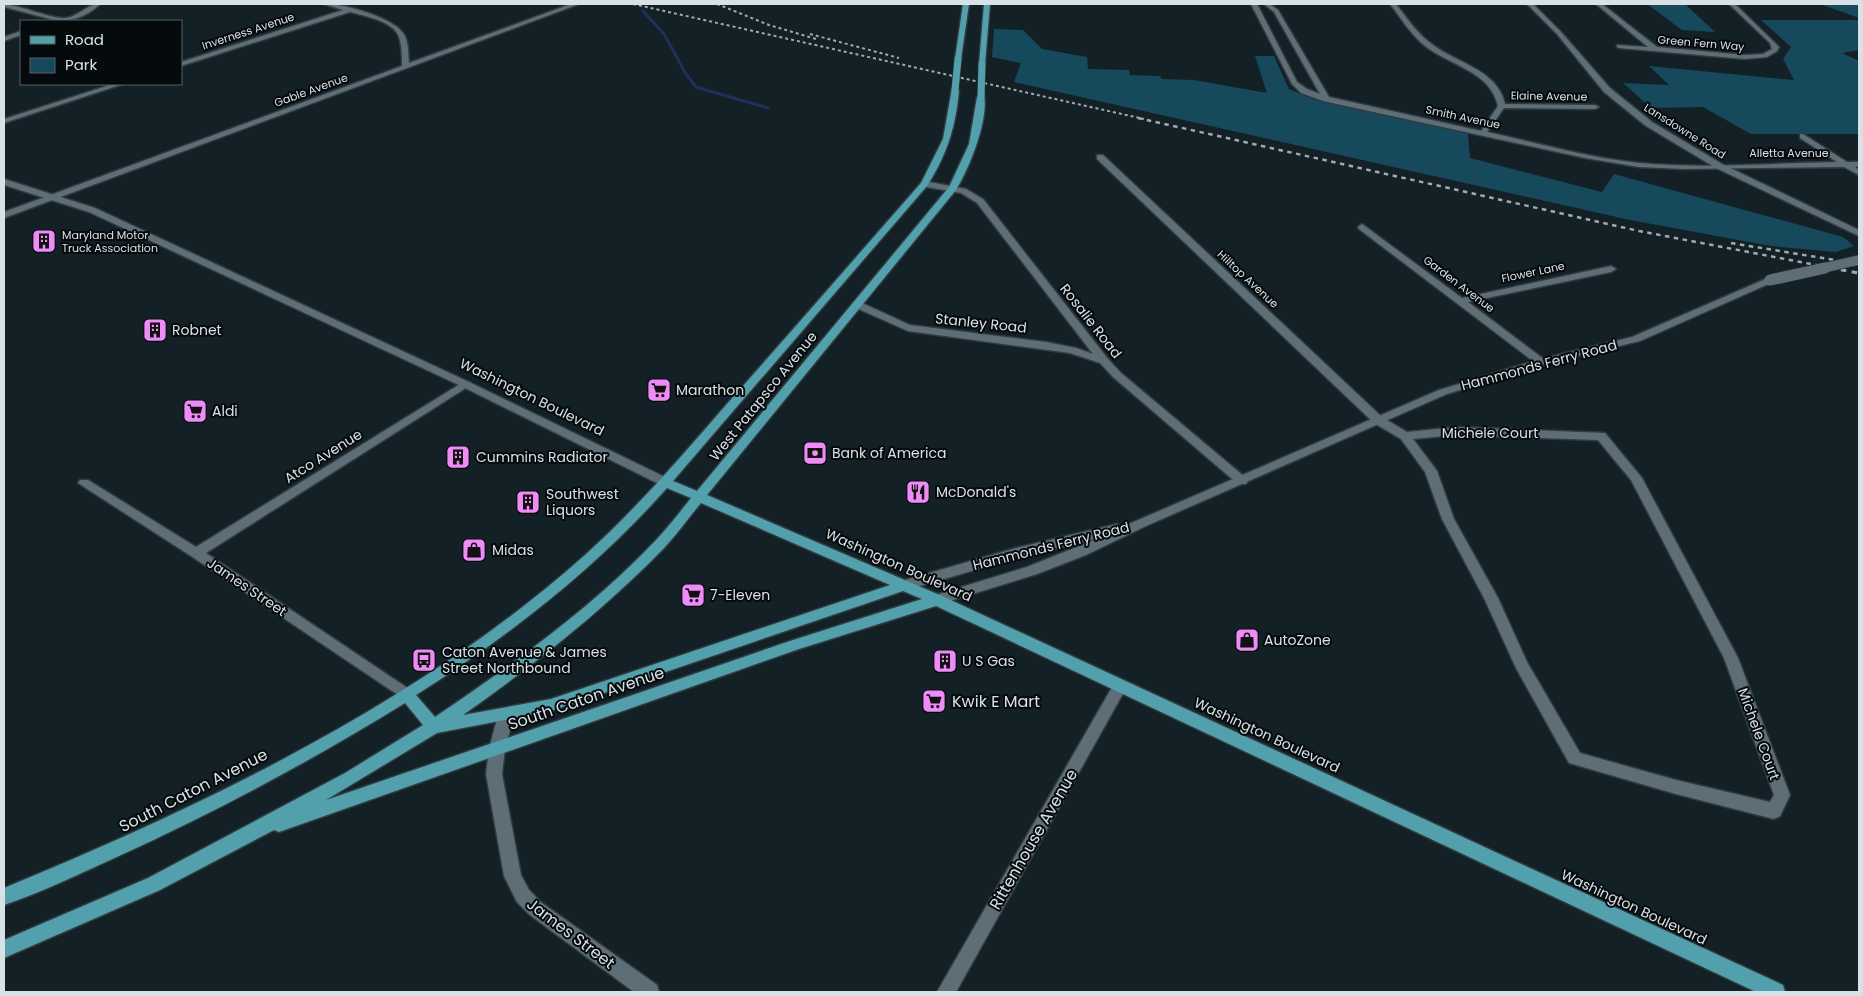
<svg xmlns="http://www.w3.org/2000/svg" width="1863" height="996" font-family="Poppins,sans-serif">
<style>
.green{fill:#16495b}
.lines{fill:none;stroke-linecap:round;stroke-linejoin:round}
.stream{stroke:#1e305c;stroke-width:3}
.street-casing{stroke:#303a3f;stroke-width:3}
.secondary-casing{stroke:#303a3f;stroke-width:3}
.primary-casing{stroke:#303a3f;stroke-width:3}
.street{fill:#5e6e76;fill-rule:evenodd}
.secondary{fill:#5e6e76;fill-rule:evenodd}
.primary{fill:#51a0ac;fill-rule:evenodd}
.rail-far2{stroke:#a0abaf;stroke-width:2;stroke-dasharray:3 3;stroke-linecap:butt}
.rail-far1{stroke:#a0abaf;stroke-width:2.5;stroke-dasharray:4.5 4.5;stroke-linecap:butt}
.rail{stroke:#a0abaf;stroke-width:3;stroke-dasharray:5.5 5.5;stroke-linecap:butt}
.secondary-bridge-far1-casing{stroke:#303a3f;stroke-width:11;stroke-linecap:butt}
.secondary-bridge-casing{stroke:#303a3f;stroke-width:12;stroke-linecap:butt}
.primary-bridge-casing{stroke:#303a3f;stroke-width:8;stroke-linecap:butt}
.secondary-bridge-far1{stroke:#5e6e76;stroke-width:9}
.secondary-bridge{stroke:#5e6e76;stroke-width:11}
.primary-bridge{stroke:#51a0ac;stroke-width:7}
.labels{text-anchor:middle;stroke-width:4;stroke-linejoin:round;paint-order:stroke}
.far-street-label{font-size:11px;fill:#d8e1e5;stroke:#050a0c}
.far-poi-label{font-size:11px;fill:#d8e1e5;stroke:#050a0c;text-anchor:start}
.street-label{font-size:14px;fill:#d8e1e5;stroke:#050a0c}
.poi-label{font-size:14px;fill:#d8e1e5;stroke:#050a0c;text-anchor:start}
.near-street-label{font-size:16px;fill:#d8e1e5;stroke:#050a0c}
.near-poi-label{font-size:16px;fill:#d8e1e5;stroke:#050a0c;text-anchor:start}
</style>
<rect width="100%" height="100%" fill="#132127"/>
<path class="green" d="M1647 4H1685L1715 32 1682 30Z
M1820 4H1859V18Z
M1761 20H1859V50L1842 53 1859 61V134H1751L1703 107 1651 108 1623 83 1669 85 1649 66 1794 80 1783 59 1791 47Z
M994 29 1023 30 1042 49 1087 57 1088 69 1129 70 1130 75 1160 76 1162 79 1194 80 1267 93 1255 56H1274L1289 89 1313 99 1468 134 1470 158 1602 192 1614 174 1843 237 1854 246 1836 252 1771 246 1630 220 1014 82 1021 63 992 57Z"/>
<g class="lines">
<path class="stream" d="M643 11 664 34 686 74 696 87 768 108"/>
<g class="street-casing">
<path id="street" d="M4 4C20 5 51 19 65 18 78 17 88 3 100 4 89 15 74 21 58 21L4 7Z
M324 4C342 3 392 17 403 33 409 41 408 54 409 63L571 4H579L4 218V212L402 66C402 57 402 46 399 37 394 21 364 16 350 12L181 66V62L343 10Z
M1251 4H1257L1297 82 1307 89 1320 94 1274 12 1264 4H1270L1278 10 1329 97 1481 131 1498 106C1490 71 1451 66 1425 46 1411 35 1401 18 1390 4H1396C1406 17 1416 32 1429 42 1454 63 1497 68 1505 104L1595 105 1599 107 1595 109 1504 108 1487 132C1538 143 1589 158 1640 163 1705 169 1772 163 1837 162L1800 138V134H1803L1847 162H1859V166L1855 167 1859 170V175L1844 167 1684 169 1639 167 1585 158 1323 101 1301 93 1292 84Z
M1596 4H1602L1657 47 1745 55 1763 54 1772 49 1770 43 1729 4H1735L1779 47 1777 51 1767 57 1745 59 1619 48 1617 47V45L1648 47Z
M21 31V35L4 41V37Z
M113 84H123L4 123V119Z
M1097 155H1103L1382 417 1407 432 1456 427 1605 433 1642 478 1738 658 1790 795 1780 816 1774 819 1676 794 1569 763 1516 668 1484 598 1442 519 1425 472 1401 439 1374 423 1097 159ZM1456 435 1598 440 1631 480 1724 658 1774 795 1770 802 1676 780 1580 753 1527 662 1498 598 1454 519 1437 471 1413 439Z
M924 181 966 189 983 199 1108 359 1121 373 1246 478 1248 481 1246 484H1238L1113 377 1100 363 1070 353 908 331 854 307V303H862L910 325 1046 342 1076 348 1093 354 977 203 961 193 921 186 920 184Z
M1362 224 1462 298 1611 266 1616 269 1611 272 1468 302 1545 360 1546 362 1541 365 1537 364 1359 229 1358 227Z
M465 381 469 382 471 384 469 386 206 553 412 691 415 695 412 699 407 701 191 556 78 483 80 480H88L196 547Z
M1120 680 1125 682 1127 686 1125 690 956 992H937L1115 682Z
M506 709 511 710 514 715 505 749 502 774 521 875 529 890 542 903 657 985 659 992H634L530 915 517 902 504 876 486 774 489 749 498 715 501 710Z"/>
</g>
<g class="secondary-casing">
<path id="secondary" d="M1527 4H1533L1561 32 1610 88 1652 122 1722 164 1859 230V236L1716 168 1646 126 1604 92 1557 34Z
M4 179 95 208 469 382 669 479 671 482 669 485H661L461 386 89 212 4 185Z
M1770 277 1773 278V282L1640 341 1544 364 1447 394 1146 526 1086 555 1037 574 937 605 932 604 930 600 932 596 1027 567 1099 538 1016 558 903 591 898 590 896 586 898 582 1016 548 1117 524 1122 527 1439 390 1537 360 1632 337Z"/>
</g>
<g class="primary-casing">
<path id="primary" d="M963 4H969L961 59 958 61 955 59Z
M984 4H990L985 64 982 66 979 64Z
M952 88 959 90C956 126 947 155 927 186L673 481 697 491 949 187 969 144 977 97 984 95C989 120 969 169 956 190L707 495 942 596 1783 985 1785 992H1756L936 606 799 649 279 832 274 830 160 890 4 958V940L148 878 345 773 423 725 405 703C313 760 217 811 119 856 81 873 43 892 4 905V888C204 806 422 701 585 555 636 509 681 457 726 405 792 331 856 257 921 183L943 139ZM667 488 691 498C680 512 669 526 657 539 592 608 513 664 435 717L416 695C509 636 594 570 667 488ZM701 503 890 585 551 699 463 715C534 665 604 610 665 547 678 533 689 517 701 503ZM903 591 922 599 790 641 326 800 437 733 551 711Z"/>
</g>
<use href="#street" class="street"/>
<use href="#secondary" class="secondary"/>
<use href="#primary" class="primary"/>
<path class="rail-far2" d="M633 4 1144 119
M717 4 769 25 816 39
M810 34 899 58"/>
<path class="rail-far1" d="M1138 118 1639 231 1837 269
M1731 243 1859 264"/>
<path class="rail" d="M1830 268 1859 273"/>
<g class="secondary-bridge-far1-casing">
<path id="secondary-bridge-far1" d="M1819 269 1859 260"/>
</g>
<g class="secondary-bridge-casing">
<path id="secondary-bridge" d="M1770 280 1825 268"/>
</g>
<g class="primary-bridge-casing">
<path id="primary-bridge" d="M955 90 958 59
M981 97 982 64"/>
</g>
<use href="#secondary-bridge-far1" class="secondary-bridge-far1"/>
<use href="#secondary-bridge" class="secondary-bridge"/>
<use href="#primary-bridge" class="primary-bridge"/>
</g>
<defs>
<g id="building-square" transform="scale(1.25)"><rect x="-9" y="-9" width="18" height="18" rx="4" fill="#ef8bf6" stroke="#050a0c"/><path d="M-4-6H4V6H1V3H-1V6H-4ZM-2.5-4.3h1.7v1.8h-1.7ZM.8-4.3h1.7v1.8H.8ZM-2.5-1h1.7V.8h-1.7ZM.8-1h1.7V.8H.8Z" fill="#111"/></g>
<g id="supermarket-square" transform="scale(1.25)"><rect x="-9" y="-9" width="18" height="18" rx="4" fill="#ef8bf6" stroke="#050a0c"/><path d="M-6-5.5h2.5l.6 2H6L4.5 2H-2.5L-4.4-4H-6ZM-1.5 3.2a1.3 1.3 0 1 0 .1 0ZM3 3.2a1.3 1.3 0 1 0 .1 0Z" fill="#111"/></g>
<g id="bank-square" transform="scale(1.25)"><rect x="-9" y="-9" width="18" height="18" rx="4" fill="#ef8bf6" stroke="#050a0c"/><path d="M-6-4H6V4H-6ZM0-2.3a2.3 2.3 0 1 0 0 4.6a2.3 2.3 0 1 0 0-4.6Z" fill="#111"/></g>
<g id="restaurant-square" transform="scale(1.25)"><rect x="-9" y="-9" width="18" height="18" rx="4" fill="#ef8bf6" stroke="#050a0c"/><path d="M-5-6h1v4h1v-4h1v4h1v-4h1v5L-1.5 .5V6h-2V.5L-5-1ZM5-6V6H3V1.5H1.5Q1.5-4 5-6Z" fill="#111"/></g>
<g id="shop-square" transform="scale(1.25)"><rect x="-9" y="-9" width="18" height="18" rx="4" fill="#ef8bf6" stroke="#050a0c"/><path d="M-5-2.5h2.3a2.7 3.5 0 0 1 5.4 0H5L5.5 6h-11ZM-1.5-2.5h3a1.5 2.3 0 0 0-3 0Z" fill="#111"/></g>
<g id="bus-square" transform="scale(1.25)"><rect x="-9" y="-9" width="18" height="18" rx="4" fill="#ef8bf6" stroke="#050a0c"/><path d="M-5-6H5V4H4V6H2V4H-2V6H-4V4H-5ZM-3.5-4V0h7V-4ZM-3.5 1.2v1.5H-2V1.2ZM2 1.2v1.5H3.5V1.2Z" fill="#111"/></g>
</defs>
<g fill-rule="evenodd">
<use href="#building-square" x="44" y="241"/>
<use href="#building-square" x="155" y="330"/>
<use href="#supermarket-square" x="659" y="390"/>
<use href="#supermarket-square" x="195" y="411"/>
<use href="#bank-square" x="815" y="453"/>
<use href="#building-square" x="458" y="457"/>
<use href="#restaurant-square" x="918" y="492"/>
<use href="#building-square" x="528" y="502"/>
<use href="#shop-square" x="474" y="550"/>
<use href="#supermarket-square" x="693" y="595"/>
<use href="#shop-square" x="1247" y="640"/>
<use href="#bus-square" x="424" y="660"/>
<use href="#building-square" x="945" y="661"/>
<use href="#supermarket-square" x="934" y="701"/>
</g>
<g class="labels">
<g class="far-street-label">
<text transform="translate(248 31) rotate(-18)" y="4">Inverness Avenue</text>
<text transform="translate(1701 43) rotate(5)" y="4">Green Fern Way</text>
<text transform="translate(311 90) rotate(-20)" y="4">Gable Avenue</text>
<text transform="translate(1549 96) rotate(1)" y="4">Elaine Avenue</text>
<text transform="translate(1463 117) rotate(12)" y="4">Smith Avenue</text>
<text transform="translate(1685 131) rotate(32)" y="4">Lansdowne Road</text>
<text x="1789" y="157">Alletta Avenue</text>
<text transform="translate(1533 272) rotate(-12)" y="4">Flower Lane</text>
<text transform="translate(1248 279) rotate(43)" y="4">Hilltop Avenue</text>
<text transform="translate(1459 284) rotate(37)" y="4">Garden Avenue</text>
</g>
<g class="far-poi-label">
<text x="62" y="239">Maryland Motor<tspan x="62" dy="13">Truck Association</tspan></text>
</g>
<g class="street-label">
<text transform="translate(1091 321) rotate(52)" y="5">Rosalie Road</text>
<text transform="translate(981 323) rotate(6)" y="5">Stanley Road</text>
<text transform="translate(1539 365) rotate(-15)" y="5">Hammonds Ferry Road</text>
<text transform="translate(763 396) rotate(-51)" y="5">West Patapsco Avenue</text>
<text transform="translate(532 397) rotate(26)" y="5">Washington Boulevard</text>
<text x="1490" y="438">Michele Court</text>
<text transform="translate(323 456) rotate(-32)" y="5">Atco Avenue</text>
<text transform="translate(1051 546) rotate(-14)" y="5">Hammonds Ferry Road</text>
<text transform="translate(899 565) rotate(24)" y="5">Washington Boulevard</text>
<text transform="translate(247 587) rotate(34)" y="5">James Street</text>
<text transform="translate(1759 734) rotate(70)" y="5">Michele Court</text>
<text transform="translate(1267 735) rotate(25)" y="5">Washington Boulevard</text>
<text transform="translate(1634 907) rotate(25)" y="5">Washington Boulevard</text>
</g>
<g class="poi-label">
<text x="172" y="335">Robnet</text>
<text x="676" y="395">Marathon</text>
<text x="212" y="416">Aldi</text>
<text x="832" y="458">Bank of America</text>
<text x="476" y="462">Cummins Radiator</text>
<text x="936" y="497">McDonald's</text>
<text x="546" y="499">Southwest<tspan x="546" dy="16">Liquors</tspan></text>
<text x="492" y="555">Midas</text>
<text x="710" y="600">7-Eleven</text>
<text x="1264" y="645">AutoZone</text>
<text x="442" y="657">Caton Avenue &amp; James<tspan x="442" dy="16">Street Northbound</tspan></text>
<text x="962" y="666">U S Gas</text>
</g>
<g class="near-street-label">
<text transform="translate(586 698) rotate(-19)" y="6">South Caton Avenue</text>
<text transform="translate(193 790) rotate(-27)" y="6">South Caton Avenue</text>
<text transform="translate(1033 839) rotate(-60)" y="6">Rittenhouse Avenue</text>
<text transform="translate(571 933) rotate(37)" y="6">James Street</text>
</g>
<g class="near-poi-label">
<text x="952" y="707">Kwik E Mart</text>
</g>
</g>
<rect width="1863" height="996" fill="none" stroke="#d8e1e5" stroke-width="10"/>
<rect x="20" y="20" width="162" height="65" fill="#050a0c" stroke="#596063"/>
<rect x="30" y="36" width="25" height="8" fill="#51a0ac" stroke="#596063"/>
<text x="65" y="45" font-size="15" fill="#d8e1e5">Road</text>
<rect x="30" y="58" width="25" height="15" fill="#16495b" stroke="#596063"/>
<text x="65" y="70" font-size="15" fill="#d8e1e5">Park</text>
</svg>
